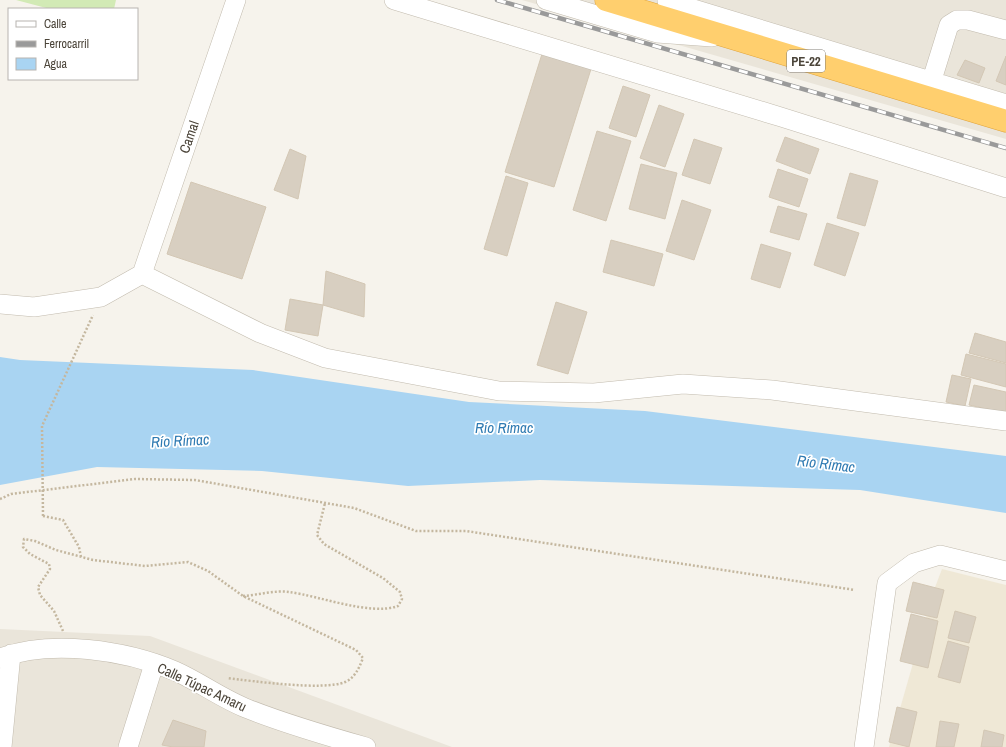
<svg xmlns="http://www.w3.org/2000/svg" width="1006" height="747" font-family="'Archivo Narrow',sans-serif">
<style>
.residential{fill:#eae5da}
.education{fill:#efe8d6}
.green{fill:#d2eab5}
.water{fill:#a9d4f2}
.building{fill:#d8cfc1;stroke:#d3c7b4}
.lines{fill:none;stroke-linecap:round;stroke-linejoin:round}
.minor-casing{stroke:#c2bbae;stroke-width:20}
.highway-casing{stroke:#e0a43c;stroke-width:23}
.path{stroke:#c4b79f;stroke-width:2.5;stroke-dasharray:2 2;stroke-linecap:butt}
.minor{stroke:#fff;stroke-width:19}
.highway{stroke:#ffcf6e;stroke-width:22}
.rail-casing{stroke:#9a9a9a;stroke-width:4.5}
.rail{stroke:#fff;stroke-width:3;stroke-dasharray:9;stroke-linecap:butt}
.path-bridge{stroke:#c4b79f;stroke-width:2.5;stroke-dasharray:2 2;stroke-linecap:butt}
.labels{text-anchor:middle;stroke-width:3.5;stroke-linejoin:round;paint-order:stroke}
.shield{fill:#fff;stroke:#817c74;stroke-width:1}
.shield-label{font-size:13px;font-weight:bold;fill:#4b4439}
.street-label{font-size:14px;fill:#4b4439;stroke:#fff}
.water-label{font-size:15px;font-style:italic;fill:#2e7ab2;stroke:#fff}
</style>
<rect width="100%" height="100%" fill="#f6f3ec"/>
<path class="residential" d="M522 0H1006V139Z
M0 629 150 636 452 747H0Z"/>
<path class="education" d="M942 569 1006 585V747H889L934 590Z"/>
<path class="green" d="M16 0H116L114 9H50Z"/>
<path class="water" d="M0 357 20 360 253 370 469 402 645 411 1006 456V513L860 490 540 480 408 486 262 471 97 467 0 485Z"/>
<path class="building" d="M542 54 591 69 554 187 505 172Z
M1006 56V85L996 81Z
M965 60 985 68 979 83 957 75Z
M623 86 650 95 636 137 609 128Z
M659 105 684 114 665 167 640 158Z
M597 131 631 141 606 221 573 210Z
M785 137 819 149 810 174 776 161Z
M694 139 722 148 710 184 682 175Z
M290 149 306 156 298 199 274 190Z
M641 164 677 173 665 219 629 209Z
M778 169 808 179 799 207 769 197Z
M850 173 878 181 865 226 837 218Z
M506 176 528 183 507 256 484 249Z
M191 182 266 207 242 279 167 254Z
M682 200 711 210 694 260 666 251Z
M778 206 807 214 799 240 770 232Z
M827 223 859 233 845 276 814 265Z
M611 240 663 254 654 286 603 272Z
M761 244 791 253 780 288 751 279Z
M326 271 365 284 364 317 323 305Z
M290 299 323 305 318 336 285 330Z
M556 302 587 312 568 374 537 365Z
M975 333 1006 342V363L969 353Z
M966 354 1006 364V387L961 375Z
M952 375 971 379 965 406 946 402Z
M974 385 1006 392V413L969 405Z
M913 582 944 590 937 618 906 611Z
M955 611 976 617 969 643 948 638Z
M911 614 938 621 928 668 900 661Z
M948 641 969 647 960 683 938 677Z
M897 707 917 712 909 747 889 742Z
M173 720 206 731 204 747H173L162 745Z
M940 721 959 724 954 747H936Z
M984 730 1004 735 1002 747H981Z"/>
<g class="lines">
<g class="minor-casing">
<path id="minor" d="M394 0 781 117 1006 188
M546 0 657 33 712 37
M667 1 1006 104
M931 95V83L949 25 957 20H968L1006 30
M142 274 236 0
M0 304 34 307 101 297 142 274 260 333 325 358 499 391 594 393 683 384 772 390 1006 421
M0 658C51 639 126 650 175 671 200 682 222 699 248 709 286 724 327 736 366 747
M2 747 11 654
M128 747 154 664
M864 747 887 583 914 563 940 555 1006 571"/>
</g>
<g class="highway-casing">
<path id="highway" d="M606 0 1006 121"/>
</g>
<path class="path" d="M0 499 11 494 135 479 195 480 354 508 416 531H466L855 590
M43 516 63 520 79 547 81 557
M243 596C258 595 275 590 289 592 320 596 370 616 398 606L402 599 400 592 383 578 324 544 317 535 325 503
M63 631 54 611 40 595 38 587 50 569 49 564 30 554 23 547 24 539 35 541 56 550 93 560 145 566 188 562 208 571 243 596 356 650 363 658C359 668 355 678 345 682 324 691 252 681 227 678"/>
<use href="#minor" class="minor"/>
<use href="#highway" class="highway"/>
<g class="rail-casing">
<path id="rail" d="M497 0 1006 148"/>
</g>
<use href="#rail" class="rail"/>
<path class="path-bridge" d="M43 516 42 426 93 315"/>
</g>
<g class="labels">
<rect class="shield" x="787" y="50" width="38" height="22" rx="3"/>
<g class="shield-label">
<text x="806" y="66">PE-22</text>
</g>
<g class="street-label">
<text transform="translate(189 137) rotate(-71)" y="5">Camal</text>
<text transform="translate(202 687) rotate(25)" y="5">Calle Túpac Amaru</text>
</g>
<g class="water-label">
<text x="504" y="433">Río Rímac</text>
<text transform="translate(180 441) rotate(-3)" y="5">Río Rímac</text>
<text transform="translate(826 464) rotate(7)" y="5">Río Rímac</text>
</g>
</g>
<rect x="8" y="8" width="130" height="72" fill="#ffffff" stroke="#b7b4b0"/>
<rect x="16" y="21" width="20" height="6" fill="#ffffff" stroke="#b7b4b0"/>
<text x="44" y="28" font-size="12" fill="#4b4439">Calle</text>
<rect x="16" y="41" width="20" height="6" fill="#9a9a9a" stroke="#b7b4b0"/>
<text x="44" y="48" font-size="12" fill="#4b4439">Ferrocarril</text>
<rect x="16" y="58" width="20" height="12" fill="#a9d4f2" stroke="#b7b4b0"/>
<text x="44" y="68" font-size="12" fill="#4b4439">Agua</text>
</svg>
